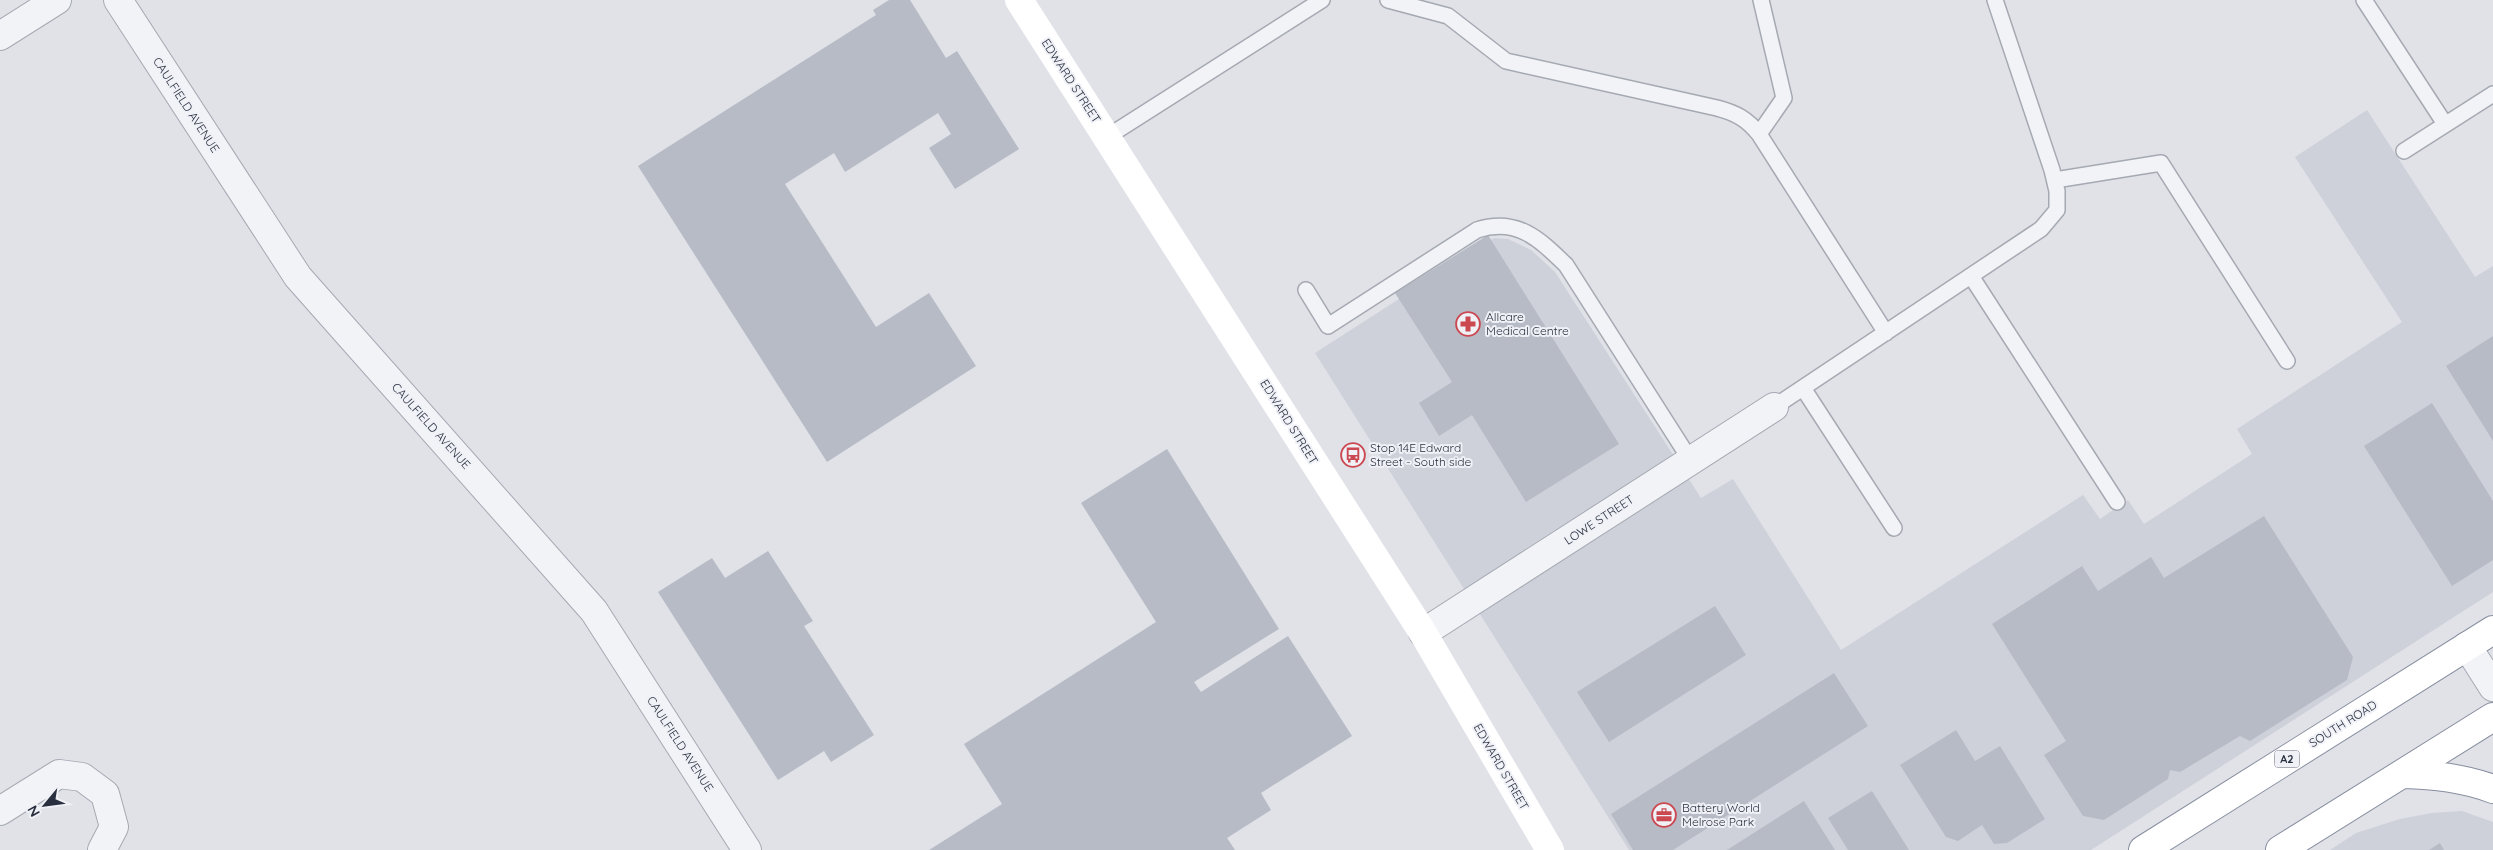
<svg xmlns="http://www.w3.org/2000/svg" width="2493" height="850" font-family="Quicksand,sans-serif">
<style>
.built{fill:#ced1da}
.building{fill:#b7bbc5}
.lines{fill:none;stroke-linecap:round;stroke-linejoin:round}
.lane-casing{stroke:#a5a9b2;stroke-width:18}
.street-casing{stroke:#a5a9b2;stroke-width:30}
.highway-casing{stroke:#878e9f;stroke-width:30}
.lane{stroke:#f2f3f7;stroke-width:15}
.street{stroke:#f2f3f7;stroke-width:28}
.secondary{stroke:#fff;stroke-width:28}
.highway{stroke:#fff;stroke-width:28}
.labels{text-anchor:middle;stroke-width:4;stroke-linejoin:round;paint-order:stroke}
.shield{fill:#eff1f6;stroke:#646976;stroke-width:1}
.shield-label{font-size:11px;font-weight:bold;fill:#292f3f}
.street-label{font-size:12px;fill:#292f3f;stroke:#eff1f6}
.poi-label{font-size:12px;fill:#292f3f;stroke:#eff1f6;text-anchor:start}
</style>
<rect width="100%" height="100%" fill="#e0e2e8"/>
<path class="built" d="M2367 110 2475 277 2493 266V592L2091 850H1629L1315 353 1494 238 1508 239 1531 250 1555 272 1701 498 1733 479 1841 650 2083 495 2100 519 2128 500 2144 524 2252 454 2237 429 2402 322 2295 157Z
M2462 811 2493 822V850H2330L2356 833 2400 819 2432 813Z"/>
<path class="building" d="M889 0H910L946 58 957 51 1019 149 955 189 929 148 951 134 938 113 845 172 834 153 785 184 876 327 929 293 976 366 827 462 638 166 876 15 873 10Z
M1488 235 1619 444 1526 502 1472 415 1439 436 1419 403 1452 382 1395 293Z
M2493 336V441L2446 366Z
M2432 403 2493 501V560L2452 586 2364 446Z
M1167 449 1279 629 1194 682 1201 692 1288 636 1352 736 1261 793 1271 810 1227 838 1235 850H929L1002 804 964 744 1156 622 1081 503Z
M2264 516 2353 657 2347 680 2250 741 2240 736 2180 772 2170 770 2168 779 2104 820 2083 816 2044 755 2066 741 1992 624 2082 566 2098 591 2151 557 2164 578Z
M768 551 813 621 804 626 874 735 831 762 824 751 778 780 658 592 712 558 725 578Z
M1715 606 1746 655 1609 742 1577 692Z
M1834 673 1868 726 1673 850H1633L1611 814Z
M1956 730 1975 761 2000 746 2045 819 2007 843 1994 844 1982 825 1958 841 1946 837 1900 765Z
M1872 791 1909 850H1848L1828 818Z
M1804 801 1835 850H1727Z
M2440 843 2444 850H2429Z"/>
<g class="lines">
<g class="lane-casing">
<path id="lane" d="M1388 0 1448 16 1506 61 1717 108C1736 113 1747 119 1759 134L1886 333
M2364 0 2445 124
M1759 134 1784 98 1761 0
M1107 137 1322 0
M2404 151 2493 94
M2055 180 2161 163 2287 361
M1971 276 2117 502
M1306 290 1328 326 1477 230C1517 217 1539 239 1566 265L1691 461
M1803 388 1894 528
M1774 407 2041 229 2057 210V191L2052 170 1995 0"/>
</g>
<g class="street-casing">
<path id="street" d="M118 0 298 277 594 611 747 850
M0 36 57 0
M1423 633 1774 407
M2467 646 2493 687
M0 811 59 774 82 777 105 794 114 827 102 850"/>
</g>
<g class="highway-casing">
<path id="highway" d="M2403 774C2435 775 2463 778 2493 789
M2143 850 2493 630
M2280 850 2493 717"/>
</g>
<use href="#lane" class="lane"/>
<use href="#street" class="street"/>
<path class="secondary" d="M1019 0 1423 633 1550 850"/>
<use href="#highway" class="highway"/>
</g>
<defs>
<g id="pharmacy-ring" transform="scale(1.25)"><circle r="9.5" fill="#eff1f6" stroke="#cb4850" stroke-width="1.5"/><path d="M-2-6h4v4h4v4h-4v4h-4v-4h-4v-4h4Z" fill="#cb4850"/></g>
<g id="bus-ring" transform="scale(1.25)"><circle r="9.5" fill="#eff1f6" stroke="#cb4850" stroke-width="1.5"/><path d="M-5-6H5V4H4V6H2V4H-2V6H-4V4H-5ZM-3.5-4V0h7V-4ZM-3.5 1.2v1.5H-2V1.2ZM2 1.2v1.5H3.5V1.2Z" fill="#cb4850"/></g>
<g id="office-ring" transform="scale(1.25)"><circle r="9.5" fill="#eff1f6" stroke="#cb4850" stroke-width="1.5"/><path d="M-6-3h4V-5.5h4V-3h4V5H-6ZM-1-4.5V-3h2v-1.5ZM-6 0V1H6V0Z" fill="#cb4850"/></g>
</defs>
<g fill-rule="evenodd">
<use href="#pharmacy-ring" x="1468" y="324"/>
<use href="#bus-ring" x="1353" y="455"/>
<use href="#office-ring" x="1664" y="815"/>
</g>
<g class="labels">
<rect class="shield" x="2274.5" y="750.5" width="25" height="17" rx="4"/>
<g class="shield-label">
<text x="2287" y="763">A2</text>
</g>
<g class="street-label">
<text transform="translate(1071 81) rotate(57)" y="4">EDWARD STREET</text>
<text transform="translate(186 105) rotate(57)" y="4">CAULFIELD AVENUE</text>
<text transform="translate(1289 422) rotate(58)" y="4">EDWARD STREET</text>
<text transform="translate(431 426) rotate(48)" y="4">CAULFIELD AVENUE</text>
<text transform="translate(1599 520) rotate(-33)" y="4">LOWE STREET</text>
<text transform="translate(2343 724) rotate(-32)" y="4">SOUTH ROAD</text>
<text transform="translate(680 744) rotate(57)" y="4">CAULFIELD AVENUE</text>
<text transform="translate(1501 767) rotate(60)" y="4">EDWARD STREET</text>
</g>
<g class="poi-label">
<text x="1486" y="321">Allcare<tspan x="1486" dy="14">Medical Centre</tspan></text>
<text x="1370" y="452">Stop 14E Edward<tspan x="1370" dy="14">Street - South side</tspan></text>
<text x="1682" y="812">Battery World<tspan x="1682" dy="14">Melrose Park</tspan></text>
</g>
</g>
<g transform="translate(45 805) rotate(241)" stroke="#eff1f6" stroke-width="4" paint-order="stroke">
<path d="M0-4L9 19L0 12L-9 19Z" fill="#292f3f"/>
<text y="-8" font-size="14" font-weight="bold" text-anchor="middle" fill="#292f3f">N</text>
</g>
</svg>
